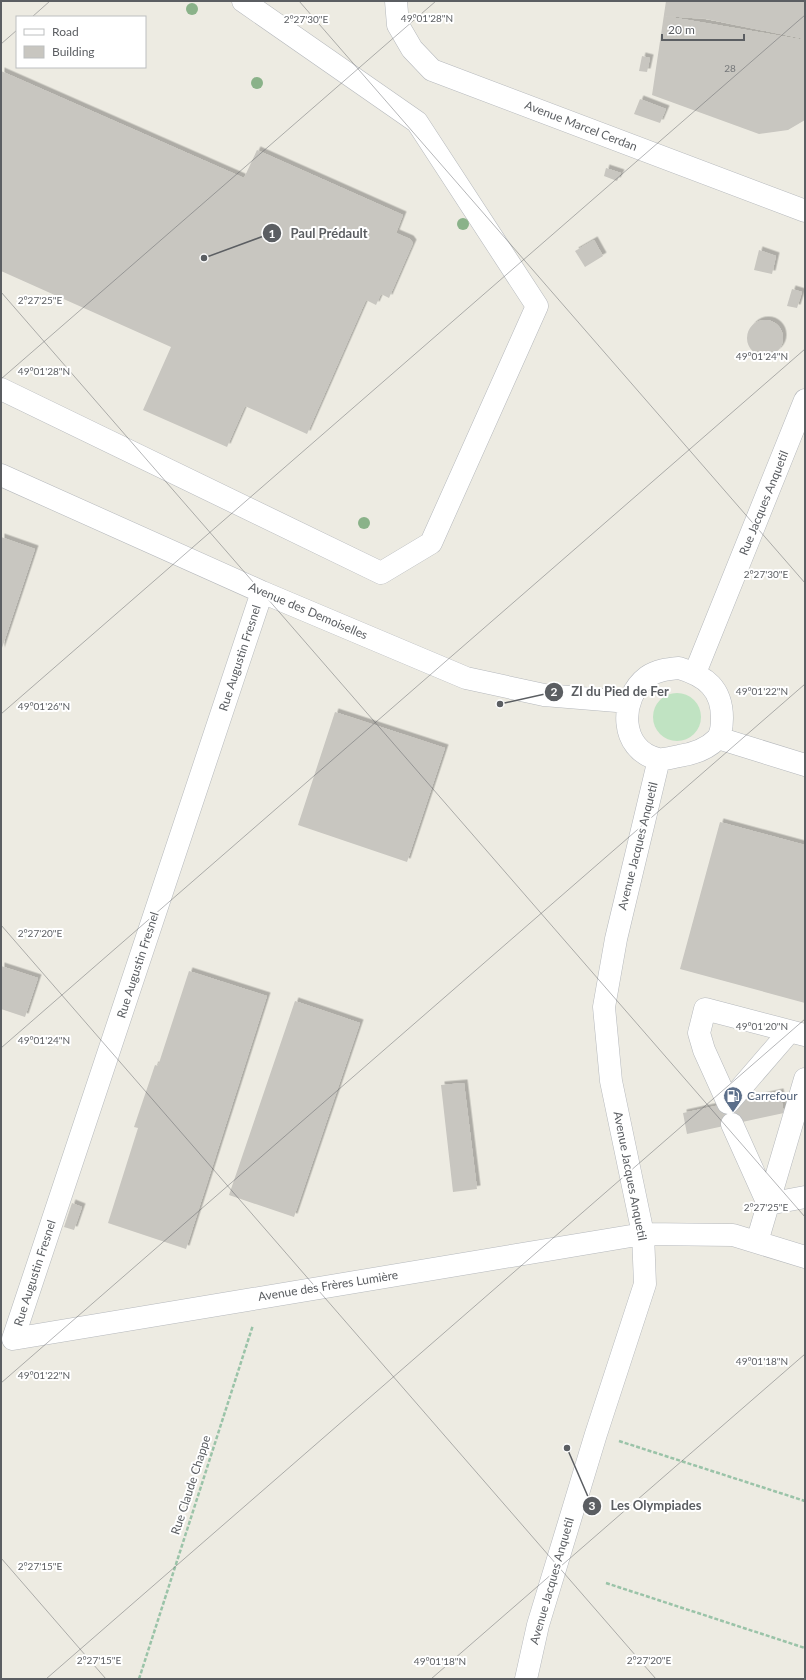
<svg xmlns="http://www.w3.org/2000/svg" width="806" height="1680" font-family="Lato,sans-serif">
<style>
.green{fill:#c0e3c2}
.building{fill:#c8c6c0;filter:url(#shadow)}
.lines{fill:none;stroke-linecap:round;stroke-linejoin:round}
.minor-casing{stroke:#b5b8bc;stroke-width:23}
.path{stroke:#9ac3a8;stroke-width:2.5;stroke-dasharray:4 2;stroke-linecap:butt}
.minor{stroke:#fff;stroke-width:22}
.tree{fill:#8ab289}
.ticks{fill:none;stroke:#5b5e62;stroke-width:1;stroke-opacity:0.45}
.labels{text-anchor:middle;stroke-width:4;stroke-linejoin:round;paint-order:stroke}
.number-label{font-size:10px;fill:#76787a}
.street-label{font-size:12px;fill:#5b5e62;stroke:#fff}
.service-label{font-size:12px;fill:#4e5e75;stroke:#fff;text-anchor:start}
.ticks-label{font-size:10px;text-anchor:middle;fill:#5b5e62;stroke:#fff;stroke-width:4;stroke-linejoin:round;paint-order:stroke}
.leader{fill:none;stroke:#5b5e62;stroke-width:1.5}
.callout-dot{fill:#5b5e62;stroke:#fff;stroke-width:1.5}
.mark-label{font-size:12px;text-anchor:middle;font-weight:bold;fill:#fff}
.callout-label{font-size:13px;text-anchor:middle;font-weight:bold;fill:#5b5e62;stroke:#fff;stroke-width:4;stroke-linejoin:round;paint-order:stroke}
</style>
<defs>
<filter id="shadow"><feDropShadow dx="3.5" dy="-3.5" stdDeviation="0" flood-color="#0004"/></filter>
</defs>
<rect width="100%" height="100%" fill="#edebe2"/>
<path class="green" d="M653 717a24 24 0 1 1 48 0a24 24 0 1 1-48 0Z"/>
<path class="building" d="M666 1H805V39L706 19 665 16 805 40V120L788 130 759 134 652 95Z
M642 56 650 58 647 72 639 71Z
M1 71 244 178 257 150 403 215 396 233 410 239 413 243 389 298 381 294 376 305 366 300 307 434 245 406 227 447 143 410 171 347 1 271Z
M640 99 666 109 660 123 634 114Z
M606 168 621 173 617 181 604 176Z
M594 240 603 256 585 267 575 251Z
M759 250 776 256 772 274 754 270Z
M792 289 802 292 797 308 787 306Z
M747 338a18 18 0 1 1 36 0a18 18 0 1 1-36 0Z
M1 537 35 549 1 651Z
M335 712 445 748 407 862 298 825Z
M720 822 805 845V1003L680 969Z
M1 966 38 978 25 1017 1 1009Z
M189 971 267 996 186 1249 108 1223 138 1128 134 1127 155 1065 158 1066Z
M295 1001 360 1023 294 1217 229 1195Z
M464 1083 477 1189 453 1192 441 1085Z
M780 1092 784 1113 687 1134 683 1113Z
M72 1203 82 1207 74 1230 64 1227Z"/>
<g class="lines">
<g class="minor-casing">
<path id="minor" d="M396 1 398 25 412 49 432 70 805 211
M1 389 381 573 431 543 537 306 417 122 243 1
M1 475 262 592 466 678 544 695 629 702
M262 592 13 1339 643 1234 733 1235 805 1257
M679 668C706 676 722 689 722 718 722 724 721 734 717 739 707 749 693 754 679 756 673 757 664 760 658 759 619 750 619 698 647 677 657 670 668 669 679 668Z
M695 673 805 400
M718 738 805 765
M790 1031 728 1103 704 1050 699 1033 705 1009 805 1035
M732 1124 768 1204 805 1197
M757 1242 805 1079
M526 1679 538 1625 596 1434 645 1284 643 1234 611 1081 604 1007 616 939 659 759"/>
</g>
<path class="path" d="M619 1441 805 1501
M606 1583 805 1648
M139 1679 253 1325"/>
<use href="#minor" class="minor"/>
</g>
<g class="tree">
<circle cx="192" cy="9" r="6"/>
<circle cx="257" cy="83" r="6"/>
<circle cx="463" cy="224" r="6"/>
<circle cx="364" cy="523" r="6"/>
</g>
<path class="ticks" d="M299 1 805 583M32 17 50 1M1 44 17 30M1 292 805 1217M1 379 436 1M1 714 805 15M1 925 656 1679M1 1048 805 349M1 1383 805 684M1 1558 106 1679M46 1679 805 1019M431 1679 805 1354"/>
<defs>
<g id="fuel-pin" transform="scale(1)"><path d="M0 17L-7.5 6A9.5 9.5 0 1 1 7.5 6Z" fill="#5c6f8a" stroke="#fff"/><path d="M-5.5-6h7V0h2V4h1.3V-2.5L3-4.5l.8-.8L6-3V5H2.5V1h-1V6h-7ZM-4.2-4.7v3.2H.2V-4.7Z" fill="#fff"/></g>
</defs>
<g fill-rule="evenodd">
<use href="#fuel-pin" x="733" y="1096"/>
</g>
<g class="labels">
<g class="number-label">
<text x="730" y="72">28</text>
</g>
<g class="street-label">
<text transform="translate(581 126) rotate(21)" y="4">Avenue Marcel Cerdan</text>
<text transform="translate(764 503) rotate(-68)" y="4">Rue Jacques Anquetil</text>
<text transform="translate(308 611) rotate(23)" y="4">Avenue des Demoiselles</text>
<text transform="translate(240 658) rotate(-72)" y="4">Rue Augustin Fresnel</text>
<text transform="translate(638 846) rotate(-76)" y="4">Avenue Jacques Anquetil</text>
<text transform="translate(138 965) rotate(-72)" y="4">Rue Augustin Fresnel</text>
<text transform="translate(630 1176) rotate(79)" y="4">Avenue Jacques Anquetil</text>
<text transform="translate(35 1273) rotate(-72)" y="4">Rue Augustin Fresnel</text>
<text transform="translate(328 1286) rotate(-9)" y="4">Avenue des Frères Lumière</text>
<text transform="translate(191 1485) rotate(-72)" y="4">Rue Claude Chappe</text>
<text transform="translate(552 1581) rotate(-74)" y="4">Avenue Jacques Anquetil</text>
</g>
<g class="service-label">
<text x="747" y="1100">Carrefour</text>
</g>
</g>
<g class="ticks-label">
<text x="427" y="22">49°01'28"N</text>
<text x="306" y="23">2°27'30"E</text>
<text x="40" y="304">2°27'25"E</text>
<text x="762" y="360">49°01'24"N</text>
<text x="44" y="375">49°01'28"N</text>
<text x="766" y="578">2°27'30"E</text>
<text x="762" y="695">49°01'22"N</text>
<text x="44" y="710">49°01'26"N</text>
<text x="40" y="937">2°27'20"E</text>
<text x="762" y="1030">49°01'20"N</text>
<text x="44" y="1044">49°01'24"N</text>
<text x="766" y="1211">2°27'25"E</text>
<text x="762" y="1365">49°01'18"N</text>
<text x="44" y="1379">49°01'22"N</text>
<text x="40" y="1570">2°27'15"E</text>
<text x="99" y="1664">2°27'15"E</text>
<text x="649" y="1664">2°27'20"E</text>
<text x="440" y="1665">49°01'18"N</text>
</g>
<path class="leader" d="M204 258L272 233M500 704L554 692M567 1448L592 1506"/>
<g class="callout-dot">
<circle cx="204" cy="258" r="4"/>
<circle cx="500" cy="704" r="4"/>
<circle cx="567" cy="1448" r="4"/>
<circle cx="272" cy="233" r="10"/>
<circle cx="554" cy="692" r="10"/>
<circle cx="592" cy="1506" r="10"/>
</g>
<g class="mark-label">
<text x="272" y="238">1</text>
<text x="554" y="696">2</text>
<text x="592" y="1510">3</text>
</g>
<g class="callout-label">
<text x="329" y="238">Paul Prédault</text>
<text x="620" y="696">ZI du Pied de Fer</text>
<text x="656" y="1510">Les Olympiades</text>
</g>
<rect width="806" height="1680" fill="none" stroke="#5b5e62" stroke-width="4"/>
<rect x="16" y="16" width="130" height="52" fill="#ffffff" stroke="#bdbfc0"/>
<rect x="24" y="29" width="20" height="6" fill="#ffffff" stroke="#bdbfc0"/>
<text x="52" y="36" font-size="12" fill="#5b5e62">Road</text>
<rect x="24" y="46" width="20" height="12" fill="#c8c6c0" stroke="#bdbfc0"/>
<text x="52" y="56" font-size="12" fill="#5b5e62">Building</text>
<path d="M662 34v6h82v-6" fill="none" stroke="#5b5e62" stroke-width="2"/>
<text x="668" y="34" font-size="12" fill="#5b5e62" stroke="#ffffff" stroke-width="3" paint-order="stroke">20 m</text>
</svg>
